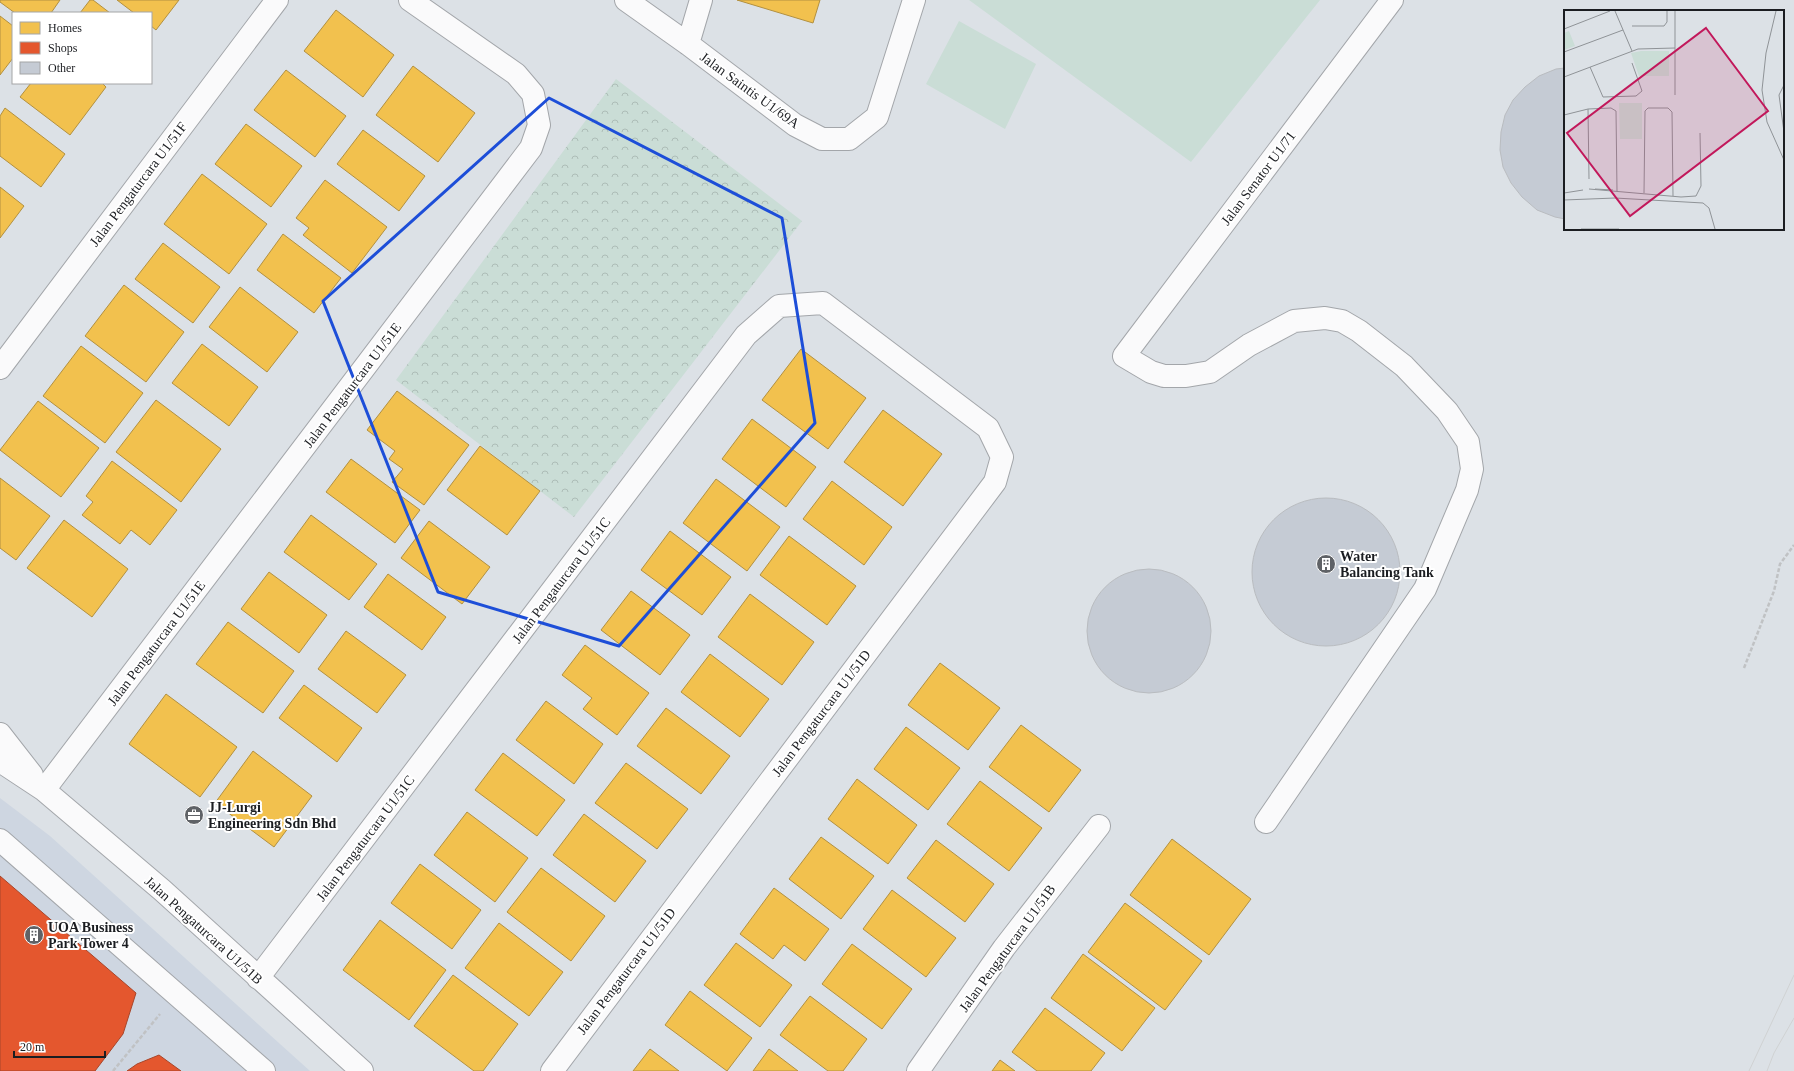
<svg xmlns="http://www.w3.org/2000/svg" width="1794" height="1071" font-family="'Times New Roman',serif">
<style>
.built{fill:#ced6e1}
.green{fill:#caddd6}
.park{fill:url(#park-crowns)}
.homes{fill:#f2c14e;stroke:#b29040}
.shops{fill:#e4572e;stroke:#a8462a}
.building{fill:#c5cbd4;stroke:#b9bcc0}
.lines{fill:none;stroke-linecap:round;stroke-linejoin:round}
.minor-casing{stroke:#a3a6aa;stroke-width:24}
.path{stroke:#c0c2c4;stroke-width:2.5;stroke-dasharray:4 2;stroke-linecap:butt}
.minor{stroke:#fafafb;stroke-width:22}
.tram{stroke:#d0d2d3;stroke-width:1}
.marked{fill:none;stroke:#1d4ed8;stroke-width:3;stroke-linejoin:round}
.labels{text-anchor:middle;stroke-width:4;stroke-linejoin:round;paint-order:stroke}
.street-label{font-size:14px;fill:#1b1d21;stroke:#fff}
.poi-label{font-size:14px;font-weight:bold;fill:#1b1d21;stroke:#fff;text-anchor:start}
.inset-road{fill:none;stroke:#8f9397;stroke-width:1}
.view{fill:#c2185b;fill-opacity:0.15;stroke:#c2185b;stroke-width:2}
.inset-edge{fill:none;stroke:#1b1d21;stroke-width:2}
</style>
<defs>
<pattern id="park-crowns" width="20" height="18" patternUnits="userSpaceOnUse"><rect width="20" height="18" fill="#caddd6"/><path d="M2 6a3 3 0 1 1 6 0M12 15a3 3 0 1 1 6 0" fill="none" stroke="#adbdb7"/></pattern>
</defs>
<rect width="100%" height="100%" fill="#dce1e6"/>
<path class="built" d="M0 798 50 836 310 1071H0Z"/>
<path class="green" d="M969 0H1320L1191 162Z
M959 21 1036 64 1005 129 926 84Z"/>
<path class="park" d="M616 79 802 221 574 517 396 380Z"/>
<path class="homes" d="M0 0H60L51 13H15L0 2Z
M90 0H93L110 13H80Z
M117 0H179L156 30 151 26V13H134Z
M737 0H820L813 23Z
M336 10 394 55 363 97 304 51Z
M0 16 13 26V58L0 75Z
M413 66 475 113 438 162 376 115Z
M286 70 346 116 315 157 254 110Z
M31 83H102L106 87 70 135 20 97Z
M5 108 65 154 41 187 0 156V116Z
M246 124 302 166 271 207 215 164Z
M363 130 425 176 399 211 337 164Z
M202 174 267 224 229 274 164 224Z
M325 180 387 227 352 273 303 235 309 228 296 218Z
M0 187 24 206 0 238Z
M283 234 341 278 314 313 257 270Z
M163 243 220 287 193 323 135 279Z
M124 285 184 332 146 382 85 336Z
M240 287 298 332 267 372 209 327Z
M202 344 258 387 229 426 172 383Z
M81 346 143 393 105 443 43 396Z
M801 349 866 398 828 449 762 400Z
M397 391 469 445 424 505 392 482 403 469 389 459 395 451 367 430Z
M156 400 221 449 181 502 116 452Z
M38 401 99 448 61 497 0 450Z
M883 410 942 454 903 506 844 462Z
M752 419 816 467 786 507 722 459Z
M480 446 540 491 507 535 447 490Z
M351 459 420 510 395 543 326 492Z
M112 461 177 510 150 545 131 530 120 544 82 515 93 502 86 496Z
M0 478 50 516 16 560 0 548Z
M716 479 780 527 747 571 683 523Z
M832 481 892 527 864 565 803 519Z
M311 515 377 564 349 600 284 552Z
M64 520 128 569 92 617 27 568Z
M429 521 490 567 462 604 401 558Z
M670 531 731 577 702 615 641 570Z
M789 536 856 586 827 625 760 575Z
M269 572 327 615 299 653 241 609Z
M388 574 446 617 422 650 364 607Z
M631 591 690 635 660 675 601 630Z
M750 594 814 642 782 685 718 637Z
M228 622 294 671 263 713 196 664Z
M346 631 406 675 377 713 318 669Z
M585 645 649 693 617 735 583 709 592 698 562 675Z
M710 654 769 699 740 737 681 692Z
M940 663 1000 708 968 750 908 705Z
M304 685 362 728 337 762 279 718Z
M166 694 237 747 200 797 129 744Z
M546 701 603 744 574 784 516 740Z
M666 708 730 756 701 794 637 746Z
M1021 725 1081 770 1049 812 989 767Z
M906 727 960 768 928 810 874 769Z
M253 751 312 796 274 847 215 803Z
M503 753 565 800 537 836 475 790Z
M626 763 688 809 657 849 595 803Z
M857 779 917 825 888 864 828 819Z
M980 781 1042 828 1009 871 947 824Z
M467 812 528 858 495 902 434 855Z
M584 814 646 861 615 902 553 855Z
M821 837 874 876 841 919 789 879Z
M1172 839 1251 899 1209 955 1130 895Z
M936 840 994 884 965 922 907 878Z
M420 864 481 910 452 949 391 903Z
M541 868 605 916 571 961 507 912Z
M774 888 829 929 805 961 784 945 773 959 740 934Z
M892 890 956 938 926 977 863 929Z
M1125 903 1202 961 1165 1010 1088 952Z
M380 920 446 970 409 1020 343 970Z
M499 923 563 972 529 1016 465 968Z
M736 943 792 985 760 1027 704 985Z
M852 944 912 989 882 1029 822 984Z
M1083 954 1155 1008 1122 1051 1051 998Z
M453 975 518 1024 483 1071H474L414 1026Z
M690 991 752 1038 727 1071 665 1025Z
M810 996 867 1039 843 1071H828L780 1035Z
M1045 1008 1105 1053 1091 1071H1037L1012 1052Z
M650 1049 679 1071H633Z
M769 1049 798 1071H753Z
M1000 1060 1015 1071H992Z"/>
<path class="shops" d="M0 876 136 993 123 1034 95 1071H0Z
M159 1055 181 1071H127L137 1064Z"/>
<path class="building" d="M1565 68V219L1555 217 1537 210 1522 197 1511 183 1503 167 1500 150 1501 132 1505 115 1513 100 1525 87 1539 76 1556 69Z
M1252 572a74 74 0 1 1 148 0a74 74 0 1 1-148 0Z
M1087 631a62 62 0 1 1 124 0a62 62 0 1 1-124 0Z"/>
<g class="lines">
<g class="minor-casing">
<path id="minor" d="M626 0 688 44 795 125 822 139H849L877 117 914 0
M688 44 701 0
M0 368 277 0
M0 734 32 775
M0 761 44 790 162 890 362 1071
M44 790 531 148 539 125 533 94 516 74 410 0
M1266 822 1425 589 1467 490 1472 469 1468 442 1447 411 1404 366 1359 331 1342 321 1325 318 1294 321 1249 345 1210 372 1186 376H1164L1151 372 1124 356 1392 0
M0 840 264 1071
M258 978 746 335 779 306 823 303 988 428 1002 457 995 482 552 1071
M918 1071 1004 948 1099 826"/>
</g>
<path class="path" d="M1744 668 1774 591 1780 564 1794 545
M113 1071 160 1014"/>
<use href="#minor" class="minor"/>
<path class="tram" d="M1749 1071 1794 975
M1767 1071 1774 1053 1794 1018"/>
</g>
<path class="marked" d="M549 98 782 218 815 423 619 646 438 592 323 301Z"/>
<defs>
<g id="building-disc" transform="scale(1)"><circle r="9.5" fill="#5f6266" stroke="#fff"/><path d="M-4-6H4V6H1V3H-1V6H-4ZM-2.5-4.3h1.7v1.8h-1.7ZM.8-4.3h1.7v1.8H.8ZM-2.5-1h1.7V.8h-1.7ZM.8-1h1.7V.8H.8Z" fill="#fff"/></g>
<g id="office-disc" transform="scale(1)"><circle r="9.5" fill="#5f6266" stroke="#fff"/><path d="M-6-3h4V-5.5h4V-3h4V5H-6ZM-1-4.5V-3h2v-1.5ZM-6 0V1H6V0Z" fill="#fff"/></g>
</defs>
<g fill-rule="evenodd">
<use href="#building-disc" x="1326" y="564"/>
<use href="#office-disc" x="194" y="815"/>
<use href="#building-disc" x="34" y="935"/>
</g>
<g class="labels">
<g class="street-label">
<text transform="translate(750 90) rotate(36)" y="5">Jalan Saintis U1/69A</text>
<text transform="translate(1258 178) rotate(-53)" y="5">Jalan Senator U1/71</text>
<text transform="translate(138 184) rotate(-53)" y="5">Jalan Pengaturcara U1/51F</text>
<text transform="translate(352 385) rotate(-53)" y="5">Jalan Pengaturcara U1/51E</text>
<text transform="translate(561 580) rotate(-53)" y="5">Jalan Pengaturcara U1/51C</text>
<text transform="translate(156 643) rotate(-53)" y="5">Jalan Pengaturcara U1/51E</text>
<text transform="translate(821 713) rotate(-53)" y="5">Jalan Pengaturcara U1/51D</text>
<text transform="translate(365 838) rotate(-53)" y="5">Jalan Pengaturcara U1/51C</text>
<text transform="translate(204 930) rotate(42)" y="5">Jalan Pengaturcara U1/51B</text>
<text transform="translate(1007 948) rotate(-54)" y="5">Jalan Pengaturcara U1/51B</text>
<text transform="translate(626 971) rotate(-53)" y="5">Jalan Pengaturcara U1/51D</text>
</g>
<g class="poi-label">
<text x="1340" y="561">Water<tspan x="1340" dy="16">Balancing Tank</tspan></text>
<text x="208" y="812">JJ-Lurgi<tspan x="208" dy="16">Engineering Sdn Bhd</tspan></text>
<text x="48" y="932">UOA Business<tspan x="48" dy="16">Park Tower 4</tspan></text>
</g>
</g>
<g transform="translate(1564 10)">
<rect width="220" height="220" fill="#dce1e6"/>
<path d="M77 41H105V66H75L67 43Z" fill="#caddd6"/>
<path d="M5 21 11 36 0 40V23ZM55 93H78V129H56Z" fill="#caddd6"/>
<path class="inset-road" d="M51 1 68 41M212 1 202 43 198 80 203 112 220 150M68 16H100L103 12V1M0 19 46 1M0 42 59 20M26 57 39 87 72 86 78 81 68 53M0 67 74 39 111 38M220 75 215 85 220 122M111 85V1M24 99 25 169M0 105 24 99 47 98 52 101 53 181M25 179 117 187 132 186 137 176 136 123M31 179 49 180M0 183 19 180M80 183 81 101 84 98H104L108 102 109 186M0 190 51 188 139 193 145 198 151 219M17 219H55"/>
<path class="view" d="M142 18 204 101 66 206 3 123Z"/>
<rect width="220" height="220" class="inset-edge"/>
</g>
<rect x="12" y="12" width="140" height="72" fill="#ffffff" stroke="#a4a5a6"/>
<rect x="20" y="22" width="20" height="12" fill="#f2c14e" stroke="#a4a5a6"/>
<text x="48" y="32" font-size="12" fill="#1b1d21">Homes</text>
<rect x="20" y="42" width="20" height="12" fill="#e4572e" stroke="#a4a5a6"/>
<text x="48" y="52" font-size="12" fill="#1b1d21">Shops</text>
<rect x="20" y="62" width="20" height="12" fill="#c5cbd4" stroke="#a4a5a6"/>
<text x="48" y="72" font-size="12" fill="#1b1d21">Other</text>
<path d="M14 1051v6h91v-6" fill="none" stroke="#1b1d21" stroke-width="2"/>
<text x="20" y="1051" font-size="12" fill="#1b1d21" stroke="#ffffff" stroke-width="3" paint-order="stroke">20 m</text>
</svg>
